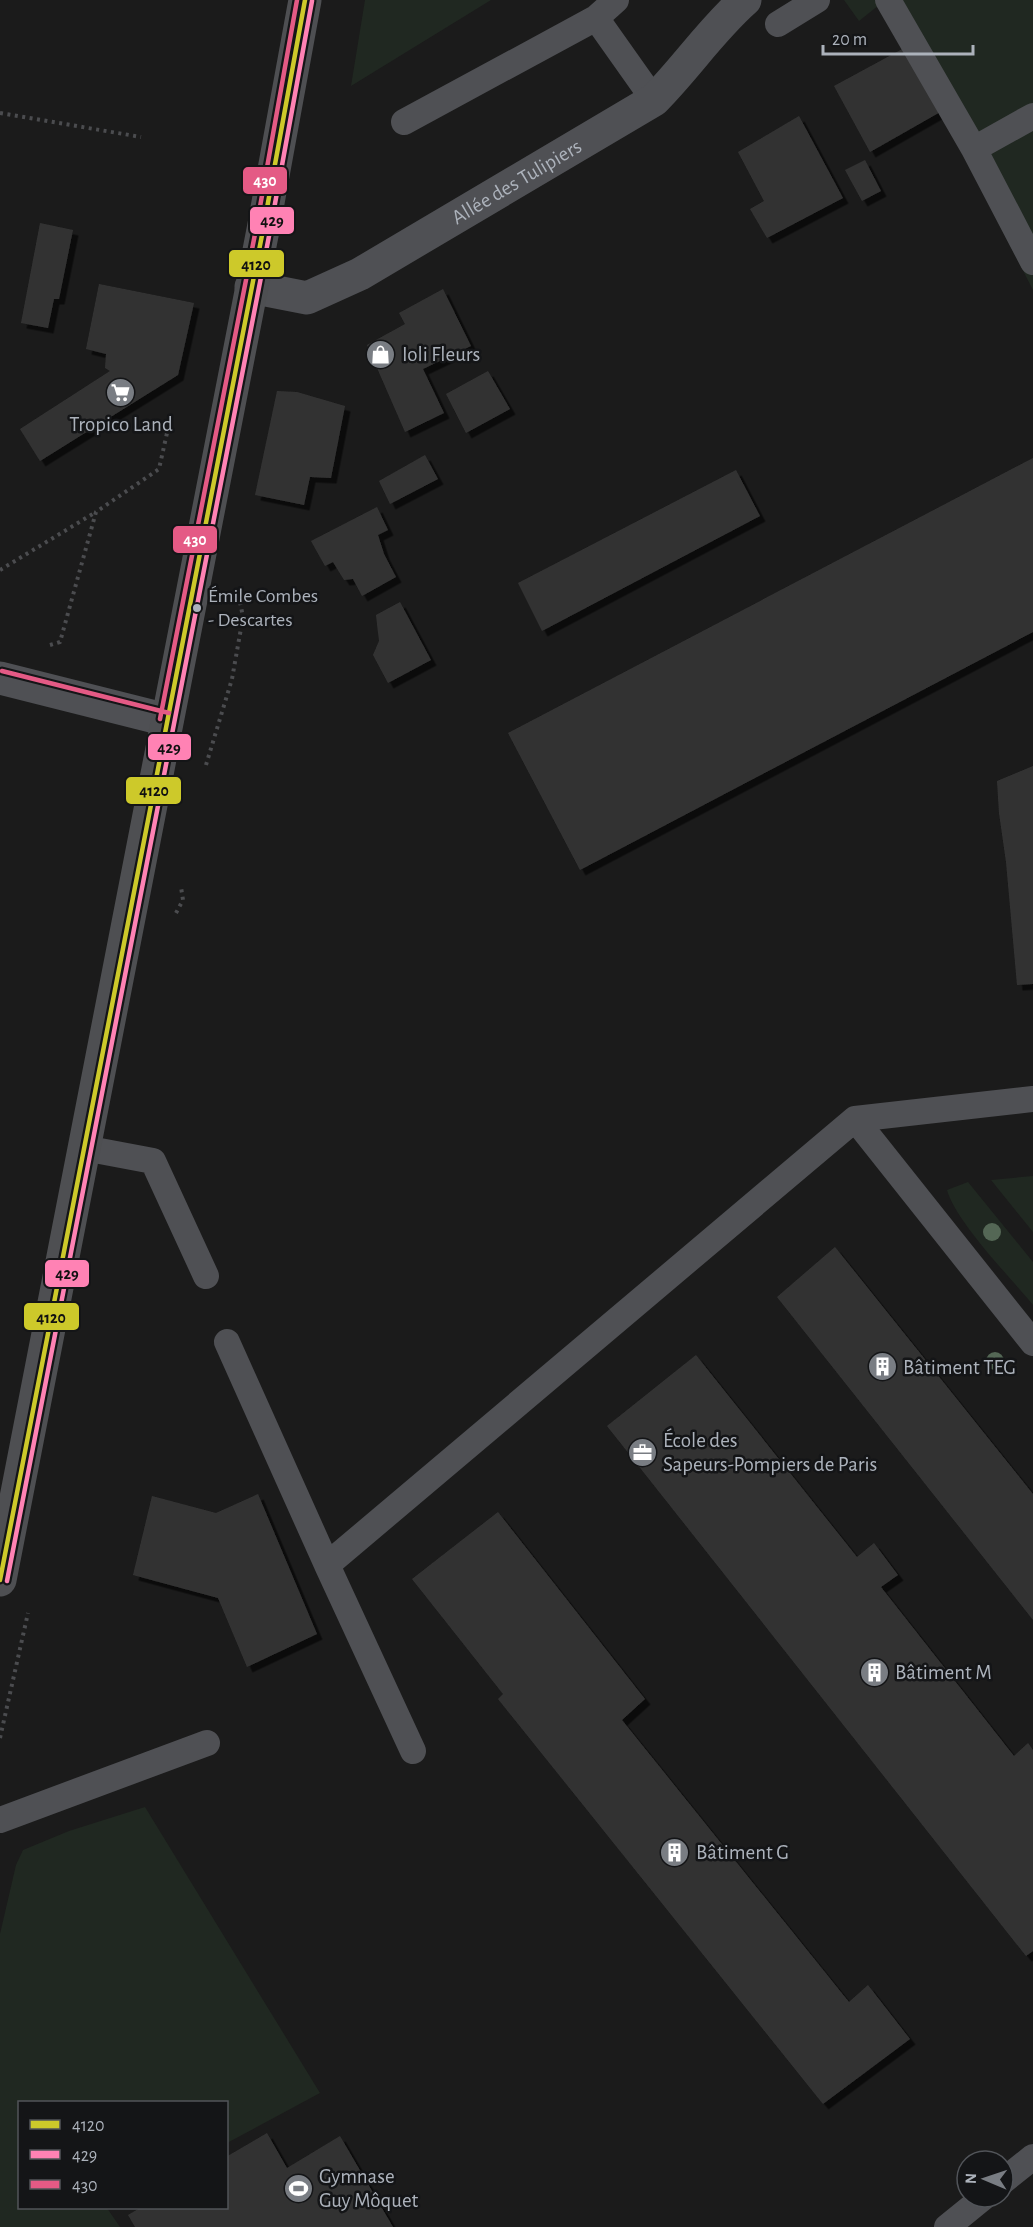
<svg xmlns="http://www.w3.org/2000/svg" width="1033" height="2227" font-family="'Alegreya Sans',sans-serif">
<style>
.green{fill:#202821}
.building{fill:#333;filter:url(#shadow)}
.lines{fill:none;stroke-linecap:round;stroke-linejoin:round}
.path{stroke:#4b4c4f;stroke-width:4;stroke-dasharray:3 4.5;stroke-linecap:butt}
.service{stroke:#4f5054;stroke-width:26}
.minor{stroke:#4f5054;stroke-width:33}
.tertiary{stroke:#4f5054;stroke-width:33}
.secondary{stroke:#4e4f52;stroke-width:33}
.bus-1-casing{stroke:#141517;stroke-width:9}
.bus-2-casing{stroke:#141517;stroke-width:9}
.bus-3-casing{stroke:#141517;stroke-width:9}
.bus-1{stroke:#cdc92a;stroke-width:4.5}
.bus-2{stroke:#ff82b4;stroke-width:4.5}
.bus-3{stroke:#e45a85;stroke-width:4.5}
.tree{fill:#546755}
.bus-dot{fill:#acb2bb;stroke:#141517;stroke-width:2}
.labels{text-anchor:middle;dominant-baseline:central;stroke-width:5;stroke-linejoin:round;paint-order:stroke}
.bus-label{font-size:20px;fill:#acb2bb;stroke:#141517;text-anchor:start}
.street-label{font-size:21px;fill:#acb2bb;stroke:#141517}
.poi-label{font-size:21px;fill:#acb2bb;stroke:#141517;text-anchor:start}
.line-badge{stroke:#141517;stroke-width:2}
.badge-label{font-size:16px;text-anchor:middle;font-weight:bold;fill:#fff}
.pale-badge-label{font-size:16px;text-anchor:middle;font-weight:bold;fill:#111}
</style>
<defs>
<filter id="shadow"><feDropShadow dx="5.5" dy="5.5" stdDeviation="0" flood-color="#0009"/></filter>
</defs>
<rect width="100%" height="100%" fill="#1b1b1b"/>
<path class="green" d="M365,0h126l-140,86z
M844,0h189v290l-149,-289 -25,20z
M1033,1176v56l-42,-52z
M968,1182l65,80v43c-23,-28 -77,-83 -86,-115z
M145,1807l175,286 -93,50 -1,-41h-206v106h87l13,19h-120v-293l16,-69 7,-15 46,-19z"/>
<path class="building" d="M906,47l36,64 -72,41 -36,-66z
M799,116l44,82 -76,40 -17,-29 14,-8 -26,-49z
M865,160l16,31 -19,10 -17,-31z
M40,223l33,7 -14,69h-5l-6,29 -27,-5z
M99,284l95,19 -16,72 -138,86 -20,-32 90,-58 -5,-3 1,-14 -20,-5z
M443,289l28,57 -48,23 21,44 -39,19 -38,-87 38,-21 -6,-11z
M488,371l22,38 -44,24 -20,-39z
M277,391l20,1 48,14 -14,72 -21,-1 -6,28 -49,-10z
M425,455l13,24 -48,25 -11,-23z
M1033,458v174l-453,238 -72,-137z
M736,470l24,46 -218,115 -24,-48z
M377,507l11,23 -10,5 6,19 12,23 -34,19 -9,-17 -9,1 -11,-18 -8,4 -14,-25z
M400,602l31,58 -43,23 -15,-28 6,-14 -3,-26z
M1033,766v218l-16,1 -11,-123 -7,-49 -2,-32z
M835,1247l198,247v126l-256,-323z
M696,1355l161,202 17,-14 24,32 -17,12 133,169 14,-13 5,7v201l-7,5 -419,-530z
M258,1494l59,140 -70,33 -29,-69 -85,-23 19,-79 64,17z
M498,1512l147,187 -23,21 227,282 19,-17 42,54 -87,65 -325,-405 5,-5 -91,-115z
M267,2133l20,35 53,-32 53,91h-258l-7,-12 12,-7h86v-51z"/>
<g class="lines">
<path class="path" d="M0,113l141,24
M0,570l96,-58
M50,645l10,-3 36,-130 63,-43 10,-45
M206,765l26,-86 11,-62 -5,-25
M176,913l7,-13 -2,-13
M0,1738l28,-125"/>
<path class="service" d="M888,0l86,149 59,113
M596,18l58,82
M778,24l39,-24
M404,122l192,-104 20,-18
M974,149l59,-33
M855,1119l178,-20
M84,1148l69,13 53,115
M227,1342l100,223
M413,1751l-86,-186 528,-446 178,224
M0,1820l207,-77
M1003,2181l30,-24
M947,2227l37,-30"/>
<path class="minor" id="s1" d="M251,287l56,11 53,-24 294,-174c32,-32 57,-70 91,-100"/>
<path class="tertiary" d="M0,678l167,42"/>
<path class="secondary" d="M0,1580l263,-1350 42,-230"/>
<defs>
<path id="bus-1" d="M0,1580l263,-1350 42,-230"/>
<path id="bus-2" d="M7,1581l263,-1350 42,-230"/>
<path id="bus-3" d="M2,671l167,42
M160,719l96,-490 41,-229"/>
</defs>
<use href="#bus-1" class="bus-1-casing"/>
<use href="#bus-2" class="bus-2-casing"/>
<use href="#bus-3" class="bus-3-casing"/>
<use href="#bus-1" class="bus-1"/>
<use href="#bus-2" class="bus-2"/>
<use href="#bus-3" class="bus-3"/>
</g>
<g class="tree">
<circle cx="992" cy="1232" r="9"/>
<circle cx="995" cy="1361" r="9"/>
</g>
<defs>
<symbol id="shop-disc" viewBox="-11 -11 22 22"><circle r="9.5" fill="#797d83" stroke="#141517"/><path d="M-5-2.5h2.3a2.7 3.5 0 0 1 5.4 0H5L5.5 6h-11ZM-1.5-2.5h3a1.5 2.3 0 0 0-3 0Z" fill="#fff"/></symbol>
<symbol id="supermarket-disc" viewBox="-11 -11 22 22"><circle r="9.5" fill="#797d83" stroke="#141517"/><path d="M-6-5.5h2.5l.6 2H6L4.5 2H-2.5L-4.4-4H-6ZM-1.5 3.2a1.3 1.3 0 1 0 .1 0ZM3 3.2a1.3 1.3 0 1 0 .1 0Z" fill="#fff"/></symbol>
<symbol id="building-disc" viewBox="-11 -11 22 22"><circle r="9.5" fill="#797d83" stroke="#141517"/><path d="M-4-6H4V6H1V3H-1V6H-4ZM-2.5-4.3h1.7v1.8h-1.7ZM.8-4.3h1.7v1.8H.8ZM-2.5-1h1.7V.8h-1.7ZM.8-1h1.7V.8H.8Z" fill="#fff"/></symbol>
<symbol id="office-disc" viewBox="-11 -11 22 22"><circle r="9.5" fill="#797d83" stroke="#141517"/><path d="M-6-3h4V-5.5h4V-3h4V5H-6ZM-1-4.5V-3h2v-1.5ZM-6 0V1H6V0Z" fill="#fff"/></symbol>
<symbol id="stadium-disc" viewBox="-11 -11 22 22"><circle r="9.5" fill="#797d83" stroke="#141517"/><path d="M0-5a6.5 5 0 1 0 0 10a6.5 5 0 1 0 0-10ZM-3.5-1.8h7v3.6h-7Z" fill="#fff"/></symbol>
</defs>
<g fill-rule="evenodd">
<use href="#shop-disc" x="364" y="338" width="33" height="33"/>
<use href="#supermarket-disc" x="104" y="376" width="33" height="33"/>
<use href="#building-disc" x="866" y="1350" width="33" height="33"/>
<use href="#office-disc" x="626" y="1436" width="33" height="33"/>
<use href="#building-disc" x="858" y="1656" width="33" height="33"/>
<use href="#building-disc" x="658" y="1836" width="33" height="33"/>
<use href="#stadium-disc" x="282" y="2172" width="33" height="33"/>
</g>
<circle class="bus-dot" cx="197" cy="608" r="5"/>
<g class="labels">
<g class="bus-label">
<text x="208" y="596">Émile Combes<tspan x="208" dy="24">- Descartes</tspan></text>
</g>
<g class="street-label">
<text stroke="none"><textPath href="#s1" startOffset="297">Allée des Tulipiers</textPath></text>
</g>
<g class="poi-label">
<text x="402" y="354">Ioli Fleurs</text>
<text x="121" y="424" text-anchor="middle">Tropico Land</text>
<text x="903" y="1367">Bâtiment TEG</text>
<text x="663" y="1440">École des<tspan x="663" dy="24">Sapeurs-Pompiers de Paris</tspan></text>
<text x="895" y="1672">Bâtiment M</text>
<text x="696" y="1852">Bâtiment G</text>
<text x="319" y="2176">Gymnase<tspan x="319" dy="24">Guy Môquet</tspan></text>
</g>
</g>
<g class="line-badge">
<rect x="242" y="166" width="46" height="29" rx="6" fill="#e45a85"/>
<rect x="249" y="206" width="46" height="29" rx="6" fill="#ff82b4"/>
<rect x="228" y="249" width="57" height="29" rx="6" fill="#cdc92a"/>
<rect x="172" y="525" width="46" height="29" rx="6" fill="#e45a85"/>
<rect x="147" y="733" width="45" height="28" rx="6" fill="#ff82b4"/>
<rect x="125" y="776" width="57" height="29" rx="6" fill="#cdc92a"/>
<rect x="44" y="1259" width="46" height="29" rx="6" fill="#ff82b4"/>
<rect x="23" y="1302" width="57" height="29" rx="6" fill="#cdc92a"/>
</g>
<g class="badge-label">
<text x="265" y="186">430</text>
<text x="195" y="545">430</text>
</g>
<g class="pale-badge-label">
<text x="272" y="226">429</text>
<text x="256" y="270">4120</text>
<text x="169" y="753">429</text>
<text x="154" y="796">4120</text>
<text x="67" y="1279">429</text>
<text x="51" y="1323">4120</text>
</g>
<rect x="18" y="2101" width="210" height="108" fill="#141517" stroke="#515459" stroke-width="1.5"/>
<rect x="30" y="2120" width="30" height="9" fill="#cdc92a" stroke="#515459" stroke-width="1.5"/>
<text x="72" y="2131" font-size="18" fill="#acb2bb">4120</text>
<rect x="30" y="2150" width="30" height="9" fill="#ff82b4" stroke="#515459" stroke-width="1.5"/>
<text x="72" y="2161" font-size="18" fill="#acb2bb">429</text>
<rect x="30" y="2180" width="30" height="9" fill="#e45a85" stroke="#515459" stroke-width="1.5"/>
<text x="72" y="2191" font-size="18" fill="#acb2bb">430</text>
<g transform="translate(985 2179) rotate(272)"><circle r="28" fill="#141517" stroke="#515459" stroke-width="1.5"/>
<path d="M0-4.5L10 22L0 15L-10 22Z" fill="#797d83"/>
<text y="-9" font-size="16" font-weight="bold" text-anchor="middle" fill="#acb2bb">N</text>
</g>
<path d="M823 45v9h150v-9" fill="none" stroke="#acb2bb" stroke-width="3"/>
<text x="832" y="45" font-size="18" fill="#acb2bb" stroke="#141517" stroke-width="4.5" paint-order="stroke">20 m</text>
</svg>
